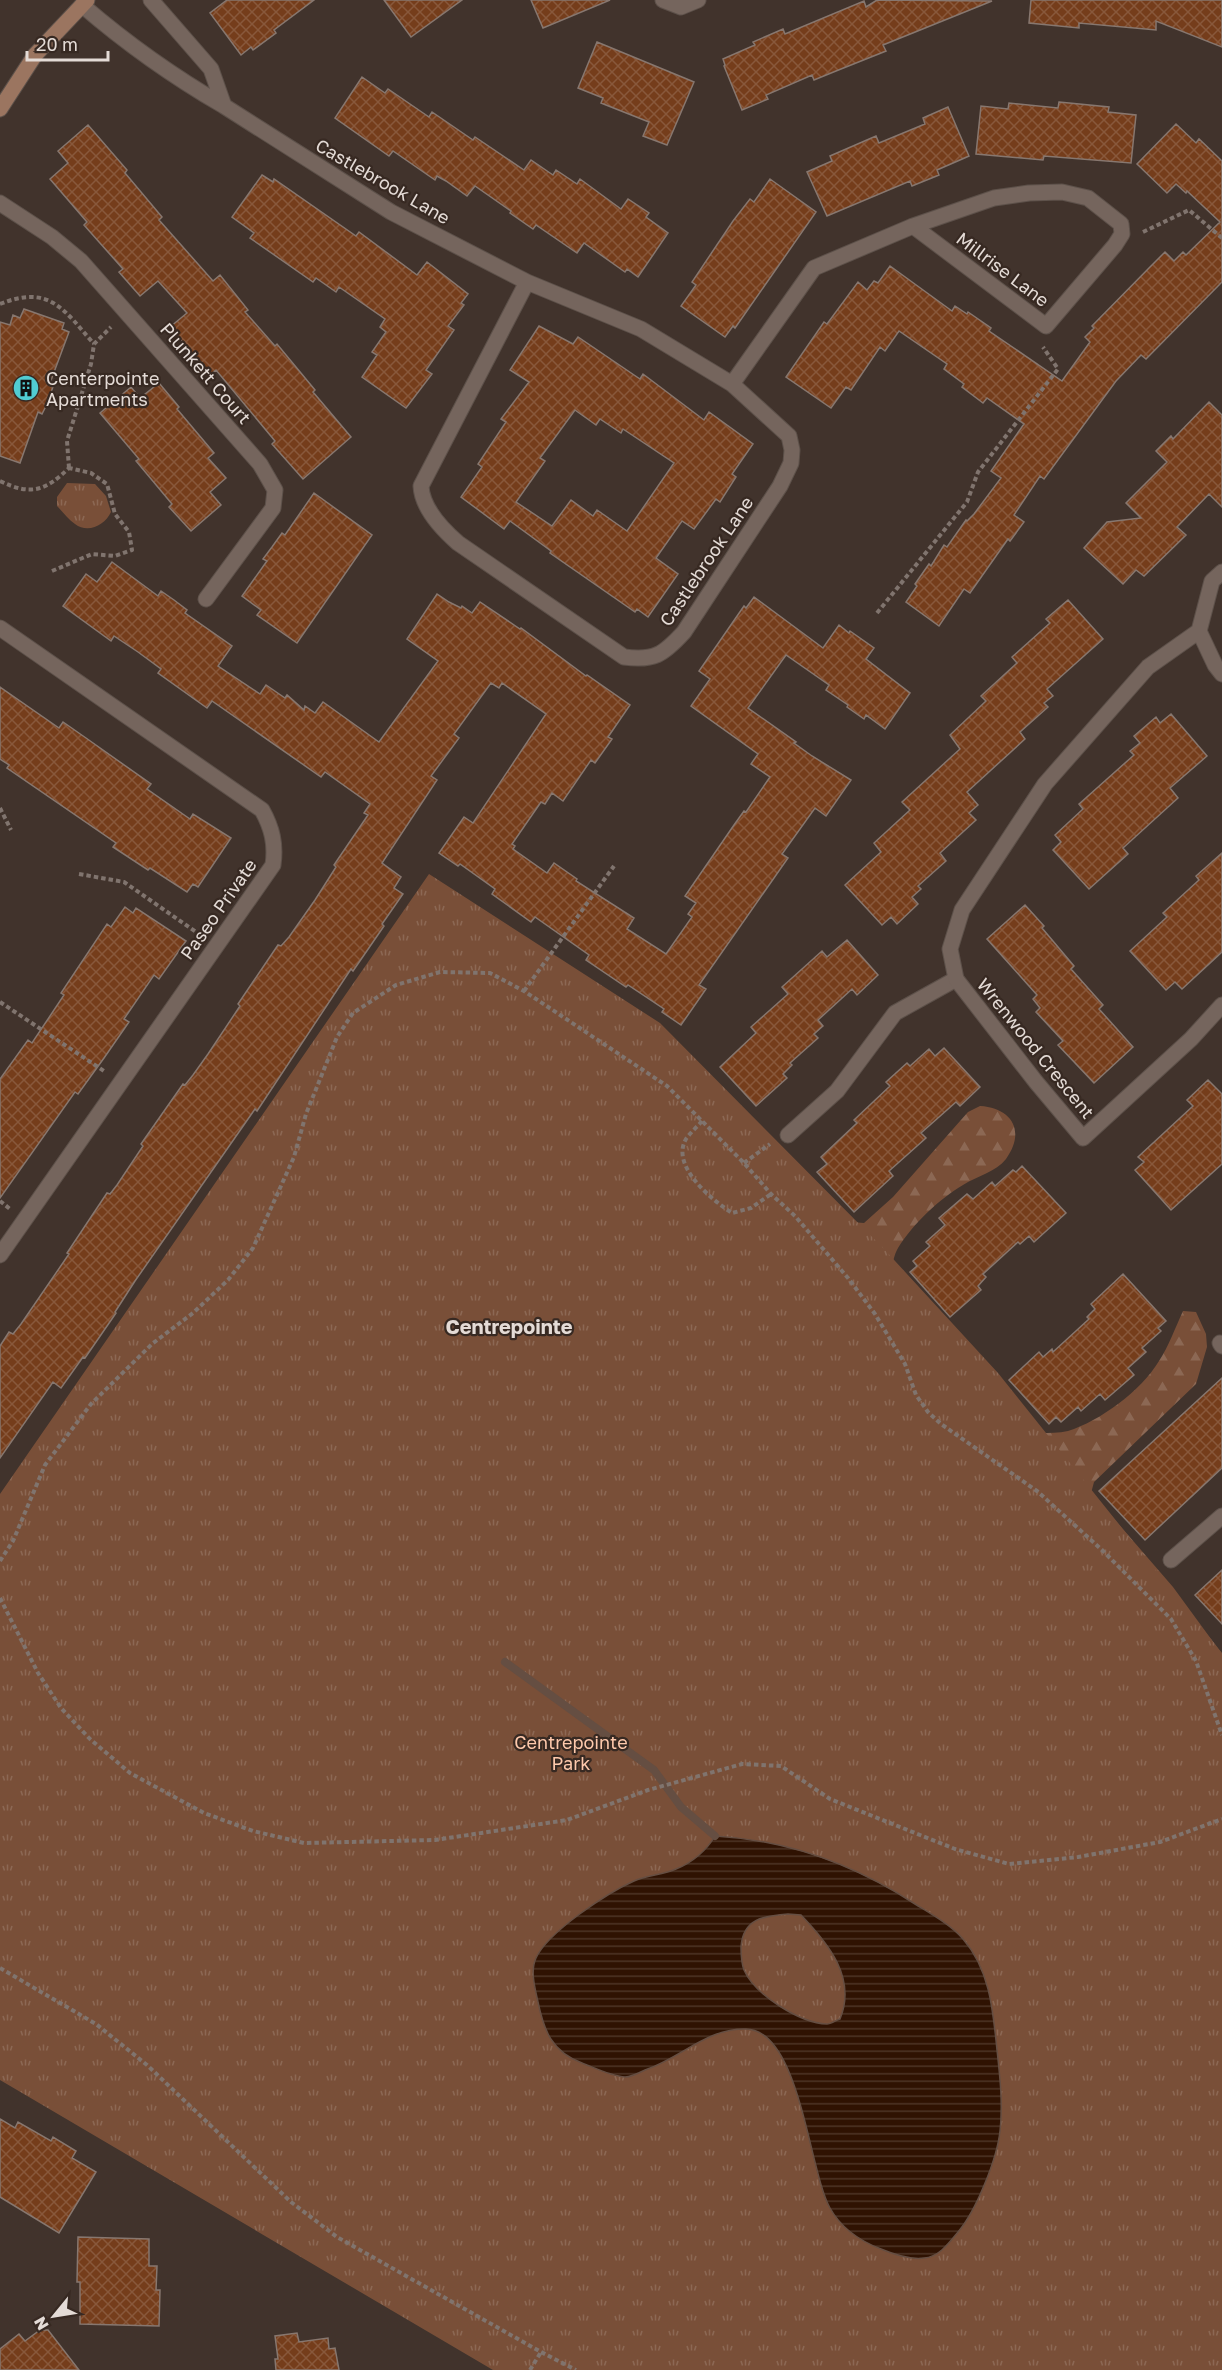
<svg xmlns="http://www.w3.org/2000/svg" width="1222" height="2370" font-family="'Golos Text',sans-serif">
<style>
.forest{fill:url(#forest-firs)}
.park{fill:url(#park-tufts)}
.water{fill:url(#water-rules);stroke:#654e42;stroke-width:1.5;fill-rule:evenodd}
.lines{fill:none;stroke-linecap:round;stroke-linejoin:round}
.stream{stroke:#654e42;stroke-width:8}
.building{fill:url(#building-cross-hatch);stroke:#87776f;stroke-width:1.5;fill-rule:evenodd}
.lane-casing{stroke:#5d514a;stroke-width:17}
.street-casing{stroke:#5d514a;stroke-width:17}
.secondary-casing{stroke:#5d514a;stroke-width:17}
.path{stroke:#80746e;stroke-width:4;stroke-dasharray:4.5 3;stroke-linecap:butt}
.lane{stroke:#75655d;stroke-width:15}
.street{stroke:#75655d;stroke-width:15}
.secondary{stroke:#9b7560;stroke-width:15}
.labels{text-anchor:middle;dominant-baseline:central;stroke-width:4.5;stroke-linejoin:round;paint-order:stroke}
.street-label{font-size:18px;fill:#e4dbd6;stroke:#372922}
.poi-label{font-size:18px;fill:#e4dbd6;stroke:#372922;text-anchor:start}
.park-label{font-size:18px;fill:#fec9ac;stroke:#372922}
.neighbourhood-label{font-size:20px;font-weight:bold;fill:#e4dbd6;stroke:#372922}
</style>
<defs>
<pattern id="forest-firs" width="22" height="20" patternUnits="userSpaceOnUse" patternTransform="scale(1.5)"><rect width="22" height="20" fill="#794f38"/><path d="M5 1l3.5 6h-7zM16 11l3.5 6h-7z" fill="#8c6854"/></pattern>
<pattern id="park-tufts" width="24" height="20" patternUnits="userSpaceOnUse" patternTransform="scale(1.5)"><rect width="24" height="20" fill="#794f38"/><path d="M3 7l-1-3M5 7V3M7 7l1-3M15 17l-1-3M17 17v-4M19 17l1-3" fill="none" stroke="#8c6854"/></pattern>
<pattern id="water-rules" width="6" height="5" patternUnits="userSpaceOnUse" patternTransform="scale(1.5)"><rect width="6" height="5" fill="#2f1202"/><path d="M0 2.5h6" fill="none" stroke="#4d3426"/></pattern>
<pattern id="building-cross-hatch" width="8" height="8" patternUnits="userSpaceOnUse" patternTransform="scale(1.5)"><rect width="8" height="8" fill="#753d1b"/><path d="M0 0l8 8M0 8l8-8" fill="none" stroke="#88583b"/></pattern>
</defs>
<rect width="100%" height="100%" fill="#41332c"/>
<path class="forest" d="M980,1106c32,2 46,25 26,53 -10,13 -29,17 -43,26 -24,14 -50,39 -65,63 -6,10 -7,28 -9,40l42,62 35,9 37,31 14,21 23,22c9,0 19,0 28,-2 32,-10 73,-40 91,-70 10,-15 16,-33 24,-50l13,1 10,22 1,13 -11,37 -102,98 -4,15 19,16 64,74 49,67v32l-2,-7 -76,-104 -65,-67 -41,-35 -57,-30 -21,-15 -33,-43 -30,-60 -42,-62 -55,-56 -5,-13 7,-12 39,34 10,6 13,1 29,-26 75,-85z"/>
<path class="park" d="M67,483l28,1 11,12 5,16c-6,13 -23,22 -36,12 -7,-5 -12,-12 -18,-18v-9z
M429,874l231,149 224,226 114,124 224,280v717h-729l-493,-290v-586z"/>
<path class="water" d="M715,1836c72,4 140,29 200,68 16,10 36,21 48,35 27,31 30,72 34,111 3,27 6,54 3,81 -3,28 -24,80 -42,101 -9,11 -19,25 -34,26 -14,2 -31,-4 -43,-9 -21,-8 -40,-21 -51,-41 -21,-37 -30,-178 -84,-179 -39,-1 -65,29 -101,41 -6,3 -14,7 -20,7 -14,-1 -30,-9 -43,-14 -30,-11 -38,-32 -44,-61 -3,-14 -8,-31 -2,-44 12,-26 71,-65 98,-77 13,-6 29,-6 42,-12 16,-6 31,-19 39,-33zM788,1914l13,1c27,28 56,63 39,104 -4,1 -9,5 -13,5 -27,-1 -72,-29 -83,-54 -3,-8 -3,-15 -3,-23 2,-29 23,-31 47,-33z"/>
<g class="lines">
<path class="stream" d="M505,1662l149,108 27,37 34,29"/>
</g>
<path class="building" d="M227,0h87l-40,30 2,3 -23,17 -2,-3 -10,8 -31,-42z
M384,0h78l-51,37z
M531,0h79l-67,28z
M877,0l115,1 -109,44 3,6 -50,20 -22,9 -2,-5 -46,20 2,4 -26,11 -18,-44 1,-1 -2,-6 32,-14 -2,-3 30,-13 2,5 79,-33 2,6z
M1031,0h191v47l-66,-26v9l-77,-7v5l-50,-5z
M597,42l97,40 -27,63 -24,-9 6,-14 -48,-19 2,-5 -25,-10z
M362,77l23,16 3,-4 41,28 3,-5 41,28 2,-3 49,33 7,-10 22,15 3,-5 21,14 3,-5 41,30 7,-10 21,14 -3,4 22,16 -30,44 -11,-8 -2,3 -41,-29 -7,10 -41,-28 -3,4 -23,-16 1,-2 -36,-25 -8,10 -21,-15 -9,-5 -2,4 -42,-29 -4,5 -54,-38z
M1059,102l50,5 -1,5 28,3 -5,48 -87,-7 -1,4 -67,-6 5,-48 27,3 1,-6 49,5z
M948,107l21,49 -32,14 2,5 -27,11 -2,-5 -83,35 -20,-44 25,-11 -2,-5 46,-20 3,7 46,-19 -2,-6z
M1176,124l20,19 3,-4 23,22v121l-76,77 -5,-4 -25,26 -72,98 -4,-3 -26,39 10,7 -14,19 -2,-2 -38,54 -6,-4 -25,37 -33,-24 11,-16 -2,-2 14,-20 2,2 13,-21 3,2 19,-27 1,1 7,-7 27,-36 -10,-7 33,-47 -37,-26 -4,5 -21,-16 2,-3 -20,-15 3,-5 -48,-33 -14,20 -5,-4 -29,43 -5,-3 -15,21 -45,-31 38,-55 3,2 31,-42 9,8 7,-9 4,2 12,-17 62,45 3,-5 12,8 1,-2 23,16 -2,3 73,50 28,-39 -5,-5 9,-9 -2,-2 57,-58 16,-16 9,9 9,-9 3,3 34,-33 -33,-31 -1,2 -10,-9 -9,9 -30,-29z
M88,125l39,45 -2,3 37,44 -3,3 54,61 7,-6 28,35 -3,2 30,34 2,-2 38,46 -2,2 38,45 -48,42 -31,-35 3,-3 -59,-71 -6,5 -40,-48 17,-14 -29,-32 -18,15 -21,-24 4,-3 -39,-44 3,-3 -37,-43 18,-16 -10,-12z
M262,175l11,7 1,-3 82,57 3,-4 58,43 10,-13 41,32 -7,9 3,2 -16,21 6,4 -28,40 6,4 -26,34 -44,-31 15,-22 -5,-3 14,-20 -6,-5 5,-8 -46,-32 -3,5 -20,-14 -3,4 -63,-44 4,-5 -22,-16z
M770,179l46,33 -81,116 -2,-2 -8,11 -44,-31 15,-21 -4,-3 41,-61 17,-22 4,3z
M24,309l40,14 -2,6 7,3 -19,51 4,1 -8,22 -4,8 -4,-2 -18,51 -20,-7v-134l10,3 3,-10 7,3z
M539,326l34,18 5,-7 62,42 3,-5 61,46 5,-8 44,32 -21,30 4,3 -16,25 -4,-3 -22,30 -12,-8 -26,37 22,16 -30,43 -11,-8 -2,3 -85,-59 1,-2 -41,-30 -6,8 -43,-32 21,-30 -4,-3 28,-42 -5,-3 28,-37 -19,-12zM575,410l21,15 4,-6 21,14 2,-4 51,34 -47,68 -30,-21 -4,6 -22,-16 -19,26 -36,-24 29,-41 -5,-3z
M159,383l20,24 -2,2 37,44 -6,5 18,20 -16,14 11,13 -30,26 -22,-24 3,-3 -36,-43 3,-2 -39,-46 31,-26 9,11z
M1209,402l13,13v92l-13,-13 -32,33 9,8 -42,41 -8,-6 -13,14 -39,-36 23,-26 34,-4 -15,-15 41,-41 -11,-11 15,-15 2,3z
M314,493l58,42 -75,108 -40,-28 4,-5 -19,-14 25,-35 -4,-2 9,-12 10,-14 3,2z
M112,562l46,34 3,-5 13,9 13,10 -2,3 47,33 -14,20 42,28 6,-9 19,13 2,-3 17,15 1,-4 10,7 8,-11 56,40 59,-81 -31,-22 30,-45 12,8 12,6 1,-2 10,7 8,-11 40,27 1,-1 65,48 1,-1 43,30 -22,32 4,2 -17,24 -4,-3 -28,41 -11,-8 -7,11 -4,-2 -29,42 3,2 -2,3 34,24 7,-10 23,16 -1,2 58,37 -7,11 39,25 26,-37 -4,-3 8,-11 -11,-7 49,-71 10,-14 2,1 24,-35 -19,-13 7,-10 -67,-48 19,-27 -11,-8 45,-65 2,2 8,-11 69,51 16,-23 10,8 1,-2 24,17 -8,11 44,34 -25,36 -19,-14 -2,4 -17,-12 1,-2 -22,-15 3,-5 -43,-30 -38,53 48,34 -2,1 18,13 39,24 -25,36 -11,-8 -33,46 6,4 -89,127 7,4 -25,36 -19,-13 2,-3 -36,-24 -2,2 -40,-27 3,-5 -54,-38 -4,5 -39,-28 3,-5 -35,-25 -2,2 -19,-13 25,-36 9,6 73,-109 -44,-31 -3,5 -8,-5 -37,51 5,4 -28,38 6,4 -55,83 19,14 -7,11 9,6 -21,30 2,2 -31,45 -2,-2 -94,142 -2,-2 -120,172 -20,31 1,1 -31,45 -2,-1 -22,31 -8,-6 -53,76v-112l9,-14 4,2 8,-10 48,-70 -2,-1 40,-60 3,1 7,-9 26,-39 -2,-2 42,-60 2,1 8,-10 15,-21 32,-48 -2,-2 40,-59 3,1 8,-9 26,-37 21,-33 -2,-2 34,-50 -4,-2 6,-9 -45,-32 -4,5 -109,-76 -5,7 -49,-35 3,-4 -23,-17 -24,-16 -3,5 -48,-35 23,-32 11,8z
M1068,600l35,39 -56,50 6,7 -9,7 4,4 -28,25 5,7 -58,53 11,13 -9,8 7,7 -36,33 6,8 -28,25 3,3 -9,8 6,7 -21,20 -6,-7 -9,8 -37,-40 36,-33 -7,-9 36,-33 -8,-8 58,-53 -10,-14 36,-34 -5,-5 36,-33 -5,-6 38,-34 -4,-4z
M0,687l59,41 4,-6 23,16 65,46 -4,5 43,30 3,-5 38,24 -33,49 -5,-3 -6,8 -37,-24 -2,2 -35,-23 3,-4 -109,-75 2,-3 -9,-6z
M1171,714l36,42 -37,32 8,10 -55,50 5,6 -39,35 -36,-39 8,-8 -6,-7 28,-26 -4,-5 55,-49 -4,-4 10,-8 -6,-7 22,-19 4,6z
M1222,853v99l-40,37 -7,-7 -9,8 -36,-39 37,-34 -4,-4 36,-33 -3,-4z
M1025,905l19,21 -2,2 32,38 -3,3 32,36 -4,4 34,38 -39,36 -36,-38 5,-4 -27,-29 4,-4 -7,-9 4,-4 -50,-56z
M125,907l8,6 3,-5 50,33 -27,38 -5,-4 -30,44 5,3 -25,36 -26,36 -3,-2 -75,106v-119l28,-39 4,3 32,-48 -3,-2 46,-69 4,3z
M847,940l31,35 -21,20 -5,-6 -34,31 5,6 -9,8 4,4 -28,25 2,2 -9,9 4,4 -31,28 -36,-39 36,-34 -5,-6 37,-33 -6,-7 40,-36 5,6z
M944,1048l36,39 -20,19 -4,-4 -35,31 5,5 -37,33 4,5 -39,36 -37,-40 10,-8 -6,-7 36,-34 -3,-3 36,-34 -4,-4 21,-19 3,3 19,-17 6,7z
M1208,1080l14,14v70l-51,46 -36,-40 9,-8 -6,-5 55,-51 -6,-6z
M1022,1166l44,47 -32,29 -5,-6 -9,8 -2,-2 -35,32 3,3 -8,9 3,4 -31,27 -40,-45 7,-6 -4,-5 17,-15 -4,-4 19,-17 -6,-7 28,-24 6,5 19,-17 3,4 18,-16 3,2z
M1123,1274l43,47 -8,7 3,3 -19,17 4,4 -18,16 6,7 -29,25 -5,-6 -19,17 -3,-4 -17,15 -5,-5 -7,7 -40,-44 30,-28 4,5 9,-8 1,3 36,-33 -2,-2 8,-8 -4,-5z
M1222,1378v90l-77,72 -46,-49z
M1222,1570v54l-27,-29z
M0,2119l15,9 3,-6 33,19 2,-4 23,14 -4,7 24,14 -37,61 -59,-36z
M78,2237l71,2v27h8l-1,24h4l-1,36 -79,-2v-42h-3z
M40,2330h8l31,40h-79v-21l19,-15 6,7z
M297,2333l2,9 29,-4 1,11 6,-1 4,22h-63l-1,-11h3l-3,-23z"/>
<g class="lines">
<defs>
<path id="lane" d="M788,1135l49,-44 58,-78 61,-34
M1171,1560l51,-44"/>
<path id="street" d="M663,0l18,7 17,-7
M82,5c44,38 92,72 142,101l-13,-37 -60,-69
M224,106l167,106 136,70 114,47 91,55 57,52 3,14 -1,13 -11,23 -96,146c-21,23 -30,29 -60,25l-166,-114c-16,-14 -36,-35 -37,-57l106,-204
M0,203l52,34 29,24 179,203 15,26 -2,18 -67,91
M732,384l82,-116 99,-42 81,-28 35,-5 33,-1 26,6 33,26 1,10 -7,11 -69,81 -133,-100
M1222,572l-10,9 -13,50 16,34 7,9
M0,628l262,182c10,18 14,34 11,55l-273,390
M1199,631l-51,36 -103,117 -83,126 -12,39 6,30 80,103 47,56 108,-99 31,-34
M1220,1343l2,3"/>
<path id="secondary" d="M0,109l35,-54 52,-55"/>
</defs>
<use href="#lane" class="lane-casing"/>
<use href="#street" class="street-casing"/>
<use href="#secondary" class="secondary-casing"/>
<path class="path" d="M1143,232l46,-22 33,28
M0,304c50,-20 64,6 94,40
M69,468l-2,-27 24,-77 3,-20 17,-17
M0,481c31,15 45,10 69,-13
M52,571l40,-17 23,2 17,-6 -3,-18 -14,-18 -8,-30 -16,-11 -22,-5
M877,613l90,-111 11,-30 80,-103 -15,-22
M0,808l11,22
M79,874l45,8 75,52
M524,991l90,-125
M0,1002l104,69
M702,1121c-5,6 -12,12 -16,18 -16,27 26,61 46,74l19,-5 20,-14
M744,1163l26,-19
M0,1201l10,8
M0,1561l13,-20 32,-76 46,-61 61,-60 41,-31 35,-33 25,-32 41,-91 12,-43 31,-77 16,-24 43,-28 44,-13 50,1 34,18 143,95 77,77 27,31 24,22 53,62 27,36 30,50 11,31 12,17 13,12 96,67 65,59 69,69 25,42 26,74
M0,1598l38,75 23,35 29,31 40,34 74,40 49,18 51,12 131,-3 132,-20 81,-30 94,-26 39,2 49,33 125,50 54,15 69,-7 82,-15 62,-23
M0,1968l96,56 51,41 144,137 46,35 204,115 35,18
M530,2370l11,-18"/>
<use href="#lane" class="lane"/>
<use href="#street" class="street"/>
<use href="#secondary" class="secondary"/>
</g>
<defs>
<symbol id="building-disc" viewBox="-11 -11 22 22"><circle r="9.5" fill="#51ccd2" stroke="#372922"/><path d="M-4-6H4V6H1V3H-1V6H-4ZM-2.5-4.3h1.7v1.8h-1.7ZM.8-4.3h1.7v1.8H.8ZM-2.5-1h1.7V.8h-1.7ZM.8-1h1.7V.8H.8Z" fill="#111"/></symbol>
</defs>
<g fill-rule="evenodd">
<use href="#building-disc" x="11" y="373" width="30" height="30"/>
</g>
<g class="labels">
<g class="street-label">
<text transform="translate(383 181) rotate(30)">Castlebrook Lane</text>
<text transform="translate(1003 269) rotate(37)">Millrise Lane</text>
<text transform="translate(206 373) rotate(49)">Plunkett Court</text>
<text transform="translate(706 561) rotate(-56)">Castlebrook Lane</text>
<text transform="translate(218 909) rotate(-55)">Paseo Private</text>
<text transform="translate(1036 1048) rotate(51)">Wrenwood Crescent</text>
</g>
<g class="poi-label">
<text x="46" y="378">Centerpointe<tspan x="46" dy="21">Apartments</tspan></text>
</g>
<g class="park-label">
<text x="571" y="1742">Centrepointe<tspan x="571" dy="21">Park</tspan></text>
</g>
<g class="neighbourhood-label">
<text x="509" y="1326">Centrepointe</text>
</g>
</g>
<g transform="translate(54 2316) rotate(240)" stroke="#372922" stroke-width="4.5" paint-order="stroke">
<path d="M0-4.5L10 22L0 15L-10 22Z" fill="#e4dbd6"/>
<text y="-9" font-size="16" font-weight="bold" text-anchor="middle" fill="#e4dbd6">N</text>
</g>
<path d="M27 51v9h81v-9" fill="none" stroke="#e4dbd6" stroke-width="3"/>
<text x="36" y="51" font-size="18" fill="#e4dbd6" stroke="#372922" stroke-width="4.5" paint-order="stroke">20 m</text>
</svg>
